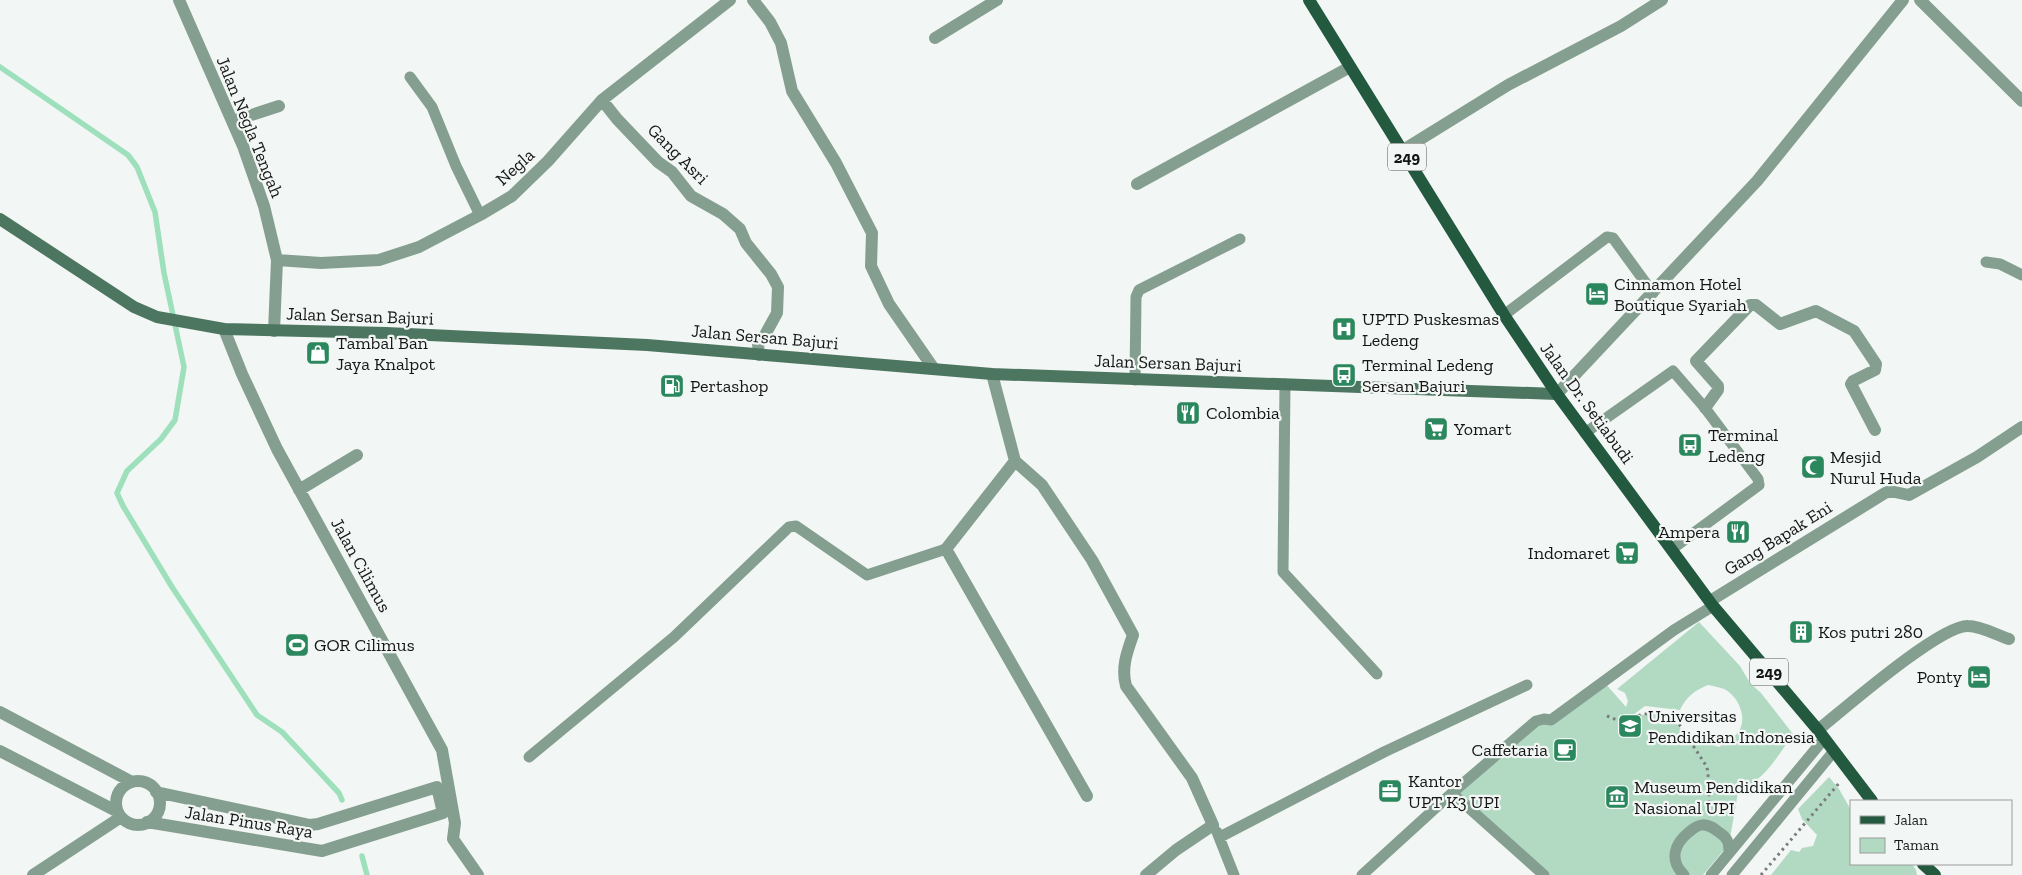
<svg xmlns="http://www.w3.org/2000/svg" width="2022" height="875" font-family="'Zilla Slab',serif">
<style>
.green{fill:#b2dac3;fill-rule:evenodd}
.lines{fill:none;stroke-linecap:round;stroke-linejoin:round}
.stream{stroke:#9de0bb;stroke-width:5.5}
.path{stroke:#797b7a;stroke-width:3;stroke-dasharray:2.5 4;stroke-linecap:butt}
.lane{stroke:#849f90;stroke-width:11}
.street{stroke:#849f90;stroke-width:12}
.secondary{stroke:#4d7660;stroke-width:12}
.primary{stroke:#23593f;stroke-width:12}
.labels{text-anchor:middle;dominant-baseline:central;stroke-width:4.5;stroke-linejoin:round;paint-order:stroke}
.shield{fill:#f2f6f4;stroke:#575958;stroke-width:1}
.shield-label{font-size:16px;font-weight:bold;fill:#151615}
.street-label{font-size:18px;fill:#151615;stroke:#f2f6f4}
.poi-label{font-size:18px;fill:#151615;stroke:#f2f6f4;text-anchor:start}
</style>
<rect width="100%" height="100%" fill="#f2f6f4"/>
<path class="green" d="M1699,622l41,44 10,17 11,10 32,41c-17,25 -27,44 -55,58l-9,52 -26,31h-156l-92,-82 89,-74 60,-37 22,25 2,-6 -3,-8 -8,-4zM1708,685c5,1 11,2 16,4 13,6 23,26 16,40 -4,8 -13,13 -21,18l-31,-9 -19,-24 -36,1 12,-9 35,4c6,-13 14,-19 28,-25z
M1829,777l10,12 12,21v54h61l4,6 1,5h-146l20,-25 8,2 3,-4 11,-2 4,-11 -15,-16 -4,-10z"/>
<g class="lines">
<path class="stream" d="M0,67l128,88 9,12 18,45 9,61 20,94 -9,53 -14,19 -34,32 -10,22 6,13 49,81 85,128 25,17 57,61 3,7
M362,856l5,19"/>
<path class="path" d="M1607,716l10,4 33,-7 19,1 8,7 30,46 2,16v29
M1761,875l79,-93"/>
<path class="lane" d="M410,77l22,30 24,59 24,49
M1986,262l14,2 22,11
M1504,315l103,-78 6,1 40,55
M1135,380l1,-83 3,-7 101,-51
M1285,384l-2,188 94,102
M1585,433l88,-62 32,37 53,71 1,6 -87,64
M529,757l145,-120 115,-110 7,-1 71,49 79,-26
M1452,793l92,82
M1217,832l17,43
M1220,837l164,-85 143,-67
M1362,875l90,-82 84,-72 8,-2 7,1 123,-90 39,-24
M1684,875c-15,-15 -10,-31 5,-43 4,-3 8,-7 13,-7 7,-1 13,4 18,8 8,5 9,10 9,20
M1711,875l113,-136
M1732,875l102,-124"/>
<path class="street" d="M179,0l64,146 21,60 13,54 -3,71
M753,0l17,22 11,21 11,48 44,72 36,70 -1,33 18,38 45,65
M1920,0l102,101
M935,38l62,-38
M602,100l15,19 41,43 14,10 19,24 32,18 17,15 6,14 25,31 7,13 -1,26 -12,22 -7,8 1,12
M233,121l46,-15
M1403,150l105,-65 113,-59 41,-26
M1137,184l213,-117
M277,260l44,3 58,-3 40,-13 61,-32 32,-19 36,-35 54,-61 128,-100
M224,329l18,45 35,75 165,301 13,73 -2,16 25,36
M992,374l23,87
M1557,394l200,-213 146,-181
M1705,408l13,-18v-4l-22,-25 54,-56h6l24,19 36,-13 38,20 22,33 -1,6 -22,11 -2,3 24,46
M1015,461l27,24 50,75 41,75c-6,17 -12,33 -7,51l66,92 21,47 -37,25 -30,25
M1015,461l-69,88 141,247
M299,490l58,-35
M1710,601l175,-108 5,-2 19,4 68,-38 45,-30
M0,712l132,70
M1818,730c26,-21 122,-105 150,-104 13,0 29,9 41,13
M0,751l118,61
M116 803a22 22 0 1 1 44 0a22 22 0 1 1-44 0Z
M147,822l175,29 121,-38 -6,-26 -119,37 -8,1 -154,-33
M33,875l88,-58"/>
<path class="secondary" d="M0,219l134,88 23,10 67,12 162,4 261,12 345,29 565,20"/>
<path class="primary" d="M1309,0l195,315 53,79 156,212 105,124 54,71
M1923,864l12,11"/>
</g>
<defs>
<symbol id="hotel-square" viewBox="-11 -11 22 22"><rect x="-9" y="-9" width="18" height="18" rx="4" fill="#2b875d" stroke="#f2f6f4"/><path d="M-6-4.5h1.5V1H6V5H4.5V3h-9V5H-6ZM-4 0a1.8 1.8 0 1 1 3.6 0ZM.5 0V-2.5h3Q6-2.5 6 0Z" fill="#fff"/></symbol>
<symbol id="hospital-square" viewBox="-11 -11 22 22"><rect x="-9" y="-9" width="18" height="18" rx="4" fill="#2b875d" stroke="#f2f6f4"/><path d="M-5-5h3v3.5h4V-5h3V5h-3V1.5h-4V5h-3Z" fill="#fff"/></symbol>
<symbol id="shop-square" viewBox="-11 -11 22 22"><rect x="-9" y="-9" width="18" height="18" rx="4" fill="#2b875d" stroke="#f2f6f4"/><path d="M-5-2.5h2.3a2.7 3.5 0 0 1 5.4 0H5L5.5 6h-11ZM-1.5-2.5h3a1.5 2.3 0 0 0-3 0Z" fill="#fff"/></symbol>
<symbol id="bus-square" viewBox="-11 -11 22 22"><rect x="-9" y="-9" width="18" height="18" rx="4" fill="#2b875d" stroke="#f2f6f4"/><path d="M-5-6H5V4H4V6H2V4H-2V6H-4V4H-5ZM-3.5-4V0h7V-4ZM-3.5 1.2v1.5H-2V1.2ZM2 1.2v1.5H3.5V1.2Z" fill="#fff"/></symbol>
<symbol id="fuel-square" viewBox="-11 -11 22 22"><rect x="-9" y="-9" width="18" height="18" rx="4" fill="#2b875d" stroke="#f2f6f4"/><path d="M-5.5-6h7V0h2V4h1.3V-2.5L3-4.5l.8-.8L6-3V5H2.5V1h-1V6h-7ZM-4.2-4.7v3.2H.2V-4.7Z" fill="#fff"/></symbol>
<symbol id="restaurant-square" viewBox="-11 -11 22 22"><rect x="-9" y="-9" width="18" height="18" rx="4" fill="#2b875d" stroke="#f2f6f4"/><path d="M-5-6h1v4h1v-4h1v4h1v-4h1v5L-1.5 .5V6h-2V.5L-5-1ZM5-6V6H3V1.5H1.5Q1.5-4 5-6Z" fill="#fff"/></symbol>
<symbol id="supermarket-square" viewBox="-11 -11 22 22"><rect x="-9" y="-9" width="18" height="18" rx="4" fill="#2b875d" stroke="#f2f6f4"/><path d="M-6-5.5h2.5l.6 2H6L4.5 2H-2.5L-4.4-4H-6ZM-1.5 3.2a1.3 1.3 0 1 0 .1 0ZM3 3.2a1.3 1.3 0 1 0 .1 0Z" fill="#fff"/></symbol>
<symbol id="mosque-square" viewBox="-11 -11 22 22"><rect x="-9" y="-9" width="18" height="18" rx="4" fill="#2b875d" stroke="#f2f6f4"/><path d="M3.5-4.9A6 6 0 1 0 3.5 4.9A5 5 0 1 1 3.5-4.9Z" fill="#fff"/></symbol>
<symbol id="building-square" viewBox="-11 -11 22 22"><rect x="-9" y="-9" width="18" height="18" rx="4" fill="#2b875d" stroke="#f2f6f4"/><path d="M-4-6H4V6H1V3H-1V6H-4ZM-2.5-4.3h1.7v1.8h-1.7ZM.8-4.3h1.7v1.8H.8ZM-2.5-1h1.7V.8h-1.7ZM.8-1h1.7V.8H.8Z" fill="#fff"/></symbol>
<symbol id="stadium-square" viewBox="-11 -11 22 22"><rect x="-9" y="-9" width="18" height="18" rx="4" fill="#2b875d" stroke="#f2f6f4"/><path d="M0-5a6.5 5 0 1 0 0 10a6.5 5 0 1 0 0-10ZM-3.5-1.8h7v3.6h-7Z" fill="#fff"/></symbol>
<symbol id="university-square" viewBox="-11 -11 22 22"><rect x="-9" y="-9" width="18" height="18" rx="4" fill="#2b875d" stroke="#f2f6f4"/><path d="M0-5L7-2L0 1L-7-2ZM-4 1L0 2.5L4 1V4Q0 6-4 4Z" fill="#fff"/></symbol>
<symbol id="cafe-square" viewBox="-11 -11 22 22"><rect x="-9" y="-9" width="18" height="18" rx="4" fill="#2b875d" stroke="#f2f6f4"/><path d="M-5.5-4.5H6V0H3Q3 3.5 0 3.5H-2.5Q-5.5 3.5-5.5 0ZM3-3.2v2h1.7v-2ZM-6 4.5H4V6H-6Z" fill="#fff"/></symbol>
<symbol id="office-square" viewBox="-11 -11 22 22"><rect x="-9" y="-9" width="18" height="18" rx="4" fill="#2b875d" stroke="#f2f6f4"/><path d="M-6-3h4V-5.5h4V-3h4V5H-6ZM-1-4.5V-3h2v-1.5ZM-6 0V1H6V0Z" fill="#fff"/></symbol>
<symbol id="museum-square" viewBox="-11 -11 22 22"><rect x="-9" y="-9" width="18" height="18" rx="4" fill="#2b875d" stroke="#f2f6f4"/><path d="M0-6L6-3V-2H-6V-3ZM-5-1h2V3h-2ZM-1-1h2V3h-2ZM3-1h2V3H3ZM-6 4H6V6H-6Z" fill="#fff"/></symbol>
</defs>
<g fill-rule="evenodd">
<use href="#hotel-square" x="1583" y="280" width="28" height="28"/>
<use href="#hospital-square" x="1330" y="315" width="28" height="28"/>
<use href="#shop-square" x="304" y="339" width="28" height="28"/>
<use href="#bus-square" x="1330" y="361" width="28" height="28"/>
<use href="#fuel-square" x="658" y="372" width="28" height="28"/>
<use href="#restaurant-square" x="1174" y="399" width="28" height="28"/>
<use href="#supermarket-square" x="1422" y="415" width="28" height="28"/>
<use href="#bus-square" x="1676" y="431" width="28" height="28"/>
<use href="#mosque-square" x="1799" y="453" width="28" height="28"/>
<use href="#restaurant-square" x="1724" y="518" width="28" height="28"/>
<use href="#supermarket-square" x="1613" y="539" width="28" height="28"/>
<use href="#building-square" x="1787" y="618" width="28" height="28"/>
<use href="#stadium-square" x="283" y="631" width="28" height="28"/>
<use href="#hotel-square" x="1965" y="663" width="28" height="28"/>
<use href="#university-square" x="1616" y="712" width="28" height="28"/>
<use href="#cafe-square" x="1551" y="736" width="28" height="28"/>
<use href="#office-square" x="1376" y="777" width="28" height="28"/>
<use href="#museum-square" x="1603" y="783" width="28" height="28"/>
</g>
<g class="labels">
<g class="shield">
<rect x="1388" y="143.5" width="38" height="27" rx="4"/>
<rect x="1750" y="658.5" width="38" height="27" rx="4"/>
</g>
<g class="shield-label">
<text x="1407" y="157">249</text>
<text x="1769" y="672">249</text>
</g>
<g class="street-label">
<text transform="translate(250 127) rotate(68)">Jalan Negla Tengah</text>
<text transform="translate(678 154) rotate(45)">Gang Asri</text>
<text transform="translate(515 167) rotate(-42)">Negla</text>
<text transform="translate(360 316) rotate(2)">Jalan Sersan Bajuri</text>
<text transform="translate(765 337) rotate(5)">Jalan Sersan Bajuri</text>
<text transform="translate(1168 363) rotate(2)">Jalan Sersan Bajuri</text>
<text transform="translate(1587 403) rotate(54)">Jalan Dr. Setiabudi</text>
<text transform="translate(1778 538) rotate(-32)">Gang Bapak Eni</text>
<text transform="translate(361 565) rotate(61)">Jalan Cilimus</text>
<text transform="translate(249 822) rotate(9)">Jalan Pinus Raya</text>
</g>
<g class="poi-label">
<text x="1614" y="284">Cinnamon Hotel<tspan x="1614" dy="21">Boutique Syariah</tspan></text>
<text x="1362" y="319">UPTD Puskesmas<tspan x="1362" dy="21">Ledeng</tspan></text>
<text x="336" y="343">Tambal Ban<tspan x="336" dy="21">Jaya Knalpot</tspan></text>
<text x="1362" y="365">Terminal Ledeng<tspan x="1362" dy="21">Sersan Bajuri</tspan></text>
<text x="690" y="386">Pertashop</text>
<text x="1206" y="413">Colombia</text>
<text x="1454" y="429">Yomart</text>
<text x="1708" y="435">Terminal<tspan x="1708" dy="21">Ledeng</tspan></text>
<text x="1830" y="457">Mesjid<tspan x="1830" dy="21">Nurul Huda</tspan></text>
<text x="1720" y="532" text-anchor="end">Ampera</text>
<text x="1610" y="553" text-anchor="end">Indomaret</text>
<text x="1818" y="632">Kos putri 280</text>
<text x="314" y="645">GOR Cilimus</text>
<text x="1962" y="677" text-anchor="end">Ponty</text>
<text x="1648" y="716">Universitas<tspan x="1648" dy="21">Pendidikan Indonesia</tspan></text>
<text x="1548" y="750" text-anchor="end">Caffetaria</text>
<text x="1408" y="781">Kantor<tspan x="1408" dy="21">UPT K3 UPI</tspan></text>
<text x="1634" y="787">Museum Pendidikan<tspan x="1634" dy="21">Nasional UPI</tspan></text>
</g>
</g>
<rect x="1850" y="800" width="162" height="65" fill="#f2f6f4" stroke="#9a9c9b"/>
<rect x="1860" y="816" width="25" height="8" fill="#23593f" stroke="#9a9c9b"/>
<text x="1894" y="825" font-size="15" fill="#151615">Jalan</text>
<rect x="1860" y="838" width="25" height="15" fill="#b2dac3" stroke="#9a9c9b"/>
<text x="1894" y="850" font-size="15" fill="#151615">Taman</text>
</svg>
